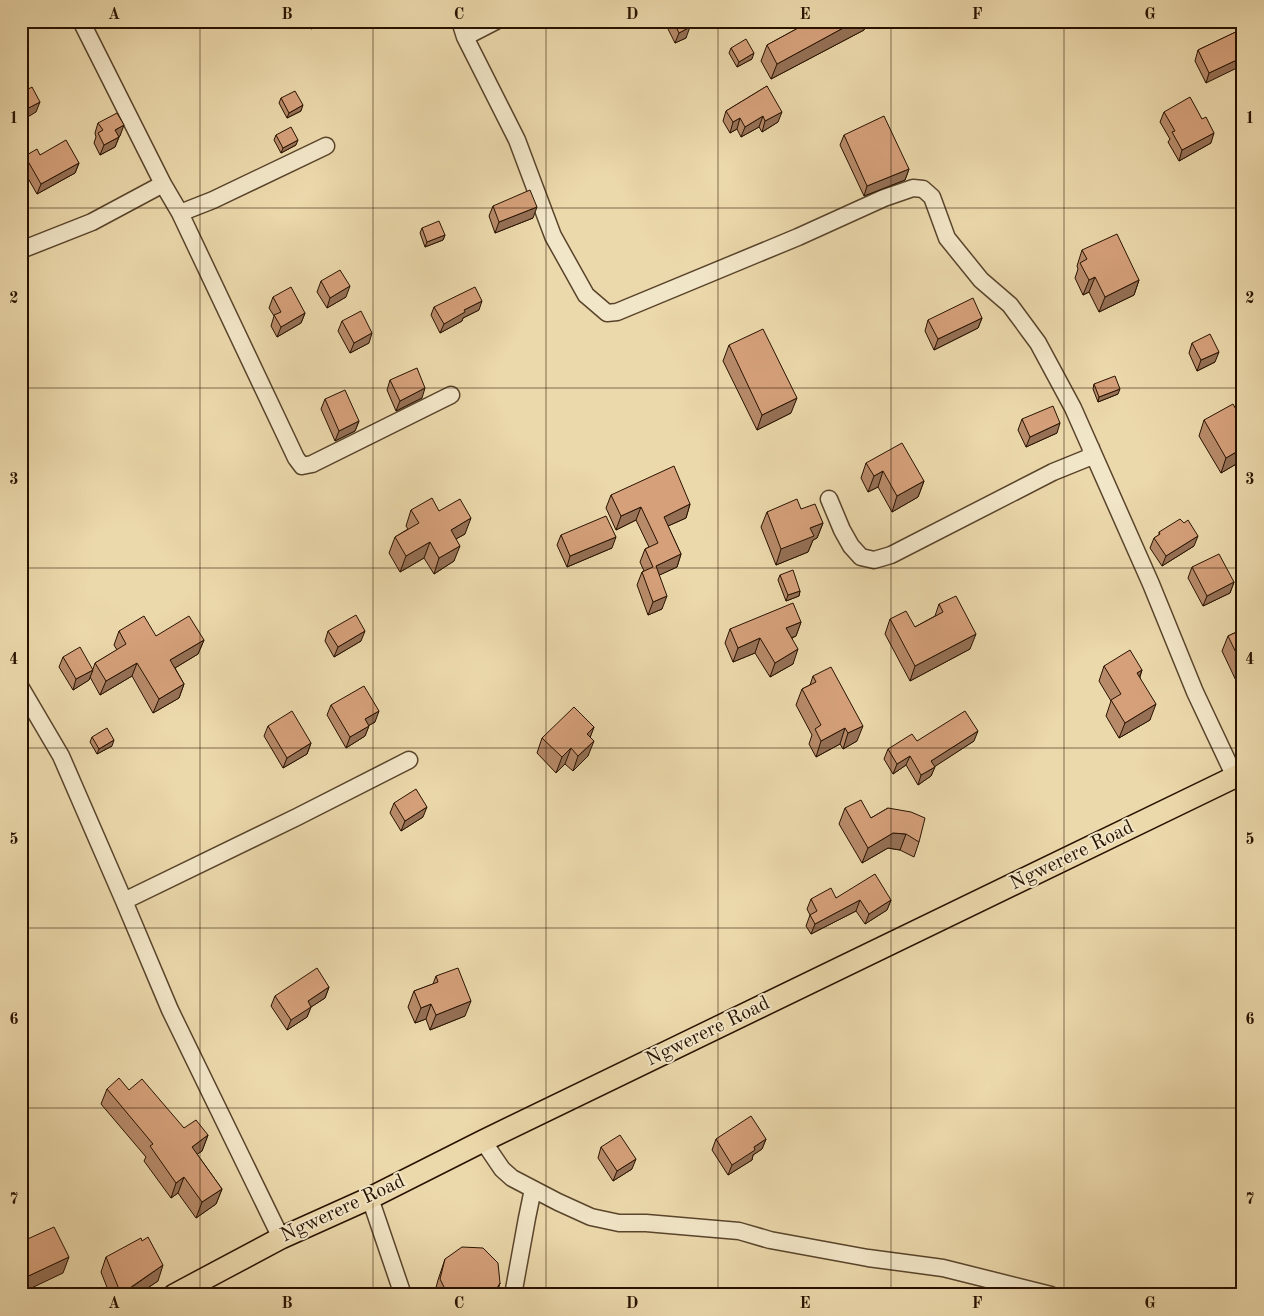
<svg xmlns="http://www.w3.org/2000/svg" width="1264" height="1316" font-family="'Old Standard TT',serif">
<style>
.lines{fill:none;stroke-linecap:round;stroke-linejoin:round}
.minor-casing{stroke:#59442b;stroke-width:19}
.major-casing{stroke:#281200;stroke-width:24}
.minor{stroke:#f2e6c8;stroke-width:16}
.major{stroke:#ebd8ab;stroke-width:21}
.wall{fill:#b78a69;stroke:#281200}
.shaded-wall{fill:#957055;stroke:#281200}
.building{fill:#d5a07a;stroke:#281200}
.grid{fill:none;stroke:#281200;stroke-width:1;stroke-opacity:0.55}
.labels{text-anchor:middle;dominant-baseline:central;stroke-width:4;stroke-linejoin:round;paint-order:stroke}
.street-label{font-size:20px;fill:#281200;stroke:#f2e6c8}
.neatline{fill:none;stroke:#281200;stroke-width:2}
.grid-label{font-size:16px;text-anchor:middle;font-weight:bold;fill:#281200}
</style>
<rect width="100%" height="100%" fill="#ebd8ab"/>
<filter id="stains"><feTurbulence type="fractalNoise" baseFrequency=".004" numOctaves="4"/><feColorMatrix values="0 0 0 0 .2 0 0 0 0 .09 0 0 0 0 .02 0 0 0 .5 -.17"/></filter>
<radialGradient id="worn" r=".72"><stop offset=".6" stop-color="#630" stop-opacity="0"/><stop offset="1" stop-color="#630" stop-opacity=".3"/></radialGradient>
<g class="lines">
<defs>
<path id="minor" d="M81,21l82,163 17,29 33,-13 113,-54
M460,21l5,16 52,103 36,96 33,59 21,18 10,-1 181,-75 86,-39 29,-10 10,1 9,8 15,41 34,42 29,25 28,38 35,65 78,176 44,108 40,85
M465,37l31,-16
M180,213l116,245 6,8 10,-2 139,-69
M21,250l71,-28 71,-38
M829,499l13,31 9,16 10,11 13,3 17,-5 162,-83 37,-15 1,-9
M21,688l40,68 63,145 46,109 111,228
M124,901l173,-84 112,-57
M483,1141l19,28 10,9 46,24 33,15 28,6h27l93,8 31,9 98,18 75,10 108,27
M370,1198l33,97
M513,1295l14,-77 6,-29"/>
<path id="major" d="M174,1295l107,-57 89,-40 113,-57 760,-368"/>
</defs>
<use href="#minor" class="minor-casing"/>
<use href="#major" class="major-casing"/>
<use href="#minor" class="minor"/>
<use href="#major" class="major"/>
</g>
<path class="wall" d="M307,21h18l-14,8z
M664,21h23l-1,17 -11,5z
M811,21h56l-3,9 -93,49 -10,-18 6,-16z
M1242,29l-36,54 -11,-22 3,-11z
M731,48l21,11 -15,8 -8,-14z
M767,86l11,36 -16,10 -3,-5 -18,10 -4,-8 -7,4 -7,-12 3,-10z
M281,98l20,13 -14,7 -8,-15z
M1164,112l47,31 -32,18 -11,-19 2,-3 -10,-17z
M98,123l22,13 -1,1 -4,10 -15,8 -6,-12 2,-6 -1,-4z
M276,135l20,10 -15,8 -7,-13z
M844,135l65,34 -4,11 -41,16 -24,-51z
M40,155l39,8 -4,10 -38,21 -16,-28 4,-10z
M493,206l40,12 -38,15 -6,-17z
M422,228l23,7 -2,5 -18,7 -5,-14z
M1082,250l57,30 -5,15 -35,17 -10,-20 -6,3 -8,-17 3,-9 -1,-3z
M321,281l25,16 -19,11 -10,-16z
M273,297l32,16 -4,10 -24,14 -6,-11 3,-10 -5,-8z
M434,307l45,3 -16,8 -1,3 -22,12 -9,-18z
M982,318l-4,10 -44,22 -9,-19 3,-11z
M342,321l27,22 -19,10 -12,-22z
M1192,343l23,19 -18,9 -8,-18z
M729,345l62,68 -34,17 -34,-69z
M390,380l32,18 -26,13 -9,-21z
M1094,384l24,10 -20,8 -5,-13z
M325,399l34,22 -4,10 -20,10 -14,-32z
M1022,419l35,14 -31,14 -8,-17z
M1204,420l39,2v38l-22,13 -22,-37z
M866,463l58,18 -6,16 -26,15 -14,-25 -10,5 -7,-14z
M611,495l79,9 -4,14 -18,8 13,28 -4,13 -18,8 3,34 -14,6 -11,-30 5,-13 2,-1 -4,-9 5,-13 4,-2 -13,-27 -20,10 -10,-22z
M801,509l22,14 -6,15 -4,2 -5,12 -32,13 -15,-38 6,-15z
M411,510l28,1 26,23 -9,5 -2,22 -20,13 -10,-16 -24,14 -11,-19 6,-16 13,-8 -2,-3z
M1159,532l35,14 -32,20 -12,-18 4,-10 5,-3z
M561,535l51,13 -45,19 -10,-22z
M1192,567l42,15 -4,11 -27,13 -15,-28z
M780,575l20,16 -1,5 -13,5 -8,-21z
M939,604l31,45 -60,32 -25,-47 5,-15 25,8 20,-11z
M801,622l-5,14 -4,2 1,26 -23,13 -15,-24 -22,9 -8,-19 5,-14z
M1243,629v59l-3,1 -18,-38 6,-15z
M119,631l37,5 48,4 -6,14 -23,14 9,16 -5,14 -26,15 -21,-37 -32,19 -10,-18 -1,3 -16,10 -14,-23 4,-10 30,12 2,-6 22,-13 -3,-5z
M328,631l33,10 -27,16 -9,-16z
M1104,666l38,4 -2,7 10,43 -31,18 -13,-22 5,-15 -12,-20z
M813,676l44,65 -14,8 -3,-5 -24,13 -7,-13 3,-9 -16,-30 6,-16 8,-4z
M331,705l44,17 -6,3 -4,11 -19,12 -19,-33z
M268,726l43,17 -4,11 -24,14 -19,-32z
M594,727l-4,10 -2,19 -15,15 -8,-7 -9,9 -19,-20 5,-15z
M92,737l20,9 -15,8 -7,-12z
M917,741h57l-39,25 -4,10 -13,9 -12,-20 -13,9 -9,-15 4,-10z
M394,803l29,14 -22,14 -11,-18z
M845,808l26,10 17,-10 31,34 -5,15 -14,-7 -12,-2 -26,15 -23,-39z
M836,898l55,2 -4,10 -22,14 -9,-13 -45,23 -5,-8 4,-11 -3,-6 4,-10z
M436,976l29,40 -35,14 -4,-11 -11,4 -7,-16 6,-16 19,-7z
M329,987l-4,11 -14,9 -4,10 -20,13 -16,-24 4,-10z
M107,1089l22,1 55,38 24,7 -6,16 -5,3 25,35 -6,15 -20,14 -18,-25 -7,5 -27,-37 2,-4 -45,-53z
M716,1139h50l-4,10 -9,6 -1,5 -24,15 -16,-25z
M601,1147l31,22 -19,12 -15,-23z
M106,1257l52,24 -21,14h-27l-9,-23z
M445,1259l55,24 -4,12h-62l4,-15z"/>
<path class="shaded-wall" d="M123,21h8l-9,4z
M314,21h11l-14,8z
M856,21h11l-3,9 -93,49 6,-15z
M690,27l-4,11 -11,5 4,-10z
M754,53l-2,6 -15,8 2,-5z
M1243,57v8l-37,18 3,-10z
M40,102l-4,10 -15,9v-9z
M303,105l-2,6 -14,7 2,-5z
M782,112l-4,10 -16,10 3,-11z
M763,116l-4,11 -18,10 4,-10z
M740,118l-3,11 -7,4 3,-11z
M124,125l-4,11 -9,5 4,-11z
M1214,133l-3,10 -32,18 3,-11z
M119,137l-4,10 -15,8 4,-10z
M298,140l-2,5 -15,8 2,-5z
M79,163l-4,10 -38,21 4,-10z
M909,169l-4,11 -41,16 3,-10z
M537,207l-4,11 -38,15 4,-11z
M445,235l-2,5 -18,7 2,-5z
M1095,277l-6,15 -6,3 6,-15z
M1139,280l-5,15 -35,17 6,-15z
M350,286l-4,11 -19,11 3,-10z
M482,301l-3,9 -16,8 -1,3 -22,12 4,-9 20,-14z
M305,313l-4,10 -24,14 4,-10z
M982,318l-4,10 -44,22 4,-11z
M372,333l-3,10 -19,10 4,-10z
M1219,352l-4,10 -18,9 4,-11z
M425,388l-3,10 -26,13 4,-10z
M1120,389l-2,5 -20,8 1,-5z
M797,398l-6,15 -34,17 5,-15z
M359,421l-4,10 -20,10 4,-10z
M1060,423l-3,10 -31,14 4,-10z
M1243,448v12l-22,13 5,-15z
M883,471l-5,16 -10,5 6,-16z
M924,481l-6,16 -26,15 5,-16z
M690,504l-4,14 -27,12 5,-13z
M641,507l-5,13 -20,10 5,-14z
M471,518l-6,16 -20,11 6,-15z
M823,523l-6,15 -4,2 -5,12 -32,13 5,-16 29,-21z
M1198,536l-4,10 -32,20 4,-10z
M616,537l-4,11 -45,19 3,-11z
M430,542l-6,16 -24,14 6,-16z
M460,546l-6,15 -20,13 5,-16z
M681,554l-4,13 -26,12 5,-13z
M1234,582l-4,11 -27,13 4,-10z
M800,591l-1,5 -13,5 2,-6z
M667,596l-5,13 -14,6 5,-13z
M801,622l-5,14 -15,6 5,-14z
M365,631l-4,10 -27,16 4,-10z
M976,634l-6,15 -60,32 5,-15z
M760,638l-5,15 -22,9 5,-14z
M204,640l-6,14 -33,20 5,-14z
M798,649l-5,15 -23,13 5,-14z
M137,663l-5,13 -32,19 6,-14z
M93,670l-4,10 -16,10 3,-11z
M1142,670l-6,16 1,-13z
M184,684l-5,14 -26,15 6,-14z
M1156,704l-6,16 -31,18 6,-15z
M379,711l-4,11 -14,8 4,-11z
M369,726l-4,10 -19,12 4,-11z
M863,726l-6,15 -14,8 5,-16z
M594,727l-6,16 -1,-9z
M845,728l-5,16 -24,13 5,-16z
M978,731l-4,10 -46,30 3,-10z
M114,740l-2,6 -15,8 2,-5z
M594,741l-6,15 -15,15 5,-15z
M311,743l-4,11 -24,14 4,-10z
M571,748l-6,16 -9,9 6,-16z
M910,756l-4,9 -13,9 4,-10z
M935,767l-4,9 -13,9 3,-10z
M427,807l-4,10 -22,14 4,-10z
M893,833l13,1 -6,16 -12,-2 -26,15 6,-15z
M860,900l-4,11 -45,23 4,-10z
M891,900l-4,10 -22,14 4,-10z
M329,987l-4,11 -14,9 -4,10 -20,13 4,-10 17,-19z
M471,1001l-6,15 -35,14 6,-15z
M431,1004l-5,15 -11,4 6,-15z
M208,1135l-6,16 -16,11 6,-15z
M766,1139l-4,10 -9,6 -1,5 -24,15 4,-10 22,-18z
M636,1159l-4,10 -19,12 4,-10z
M184,1177l-6,16 -7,5 5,-15z
M222,1189l-6,15 -20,14 6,-16z
M69,1257l-6,16 -42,20v-11l1,-3z
M163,1265l-5,16 -21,14h-16z
M500,1283l-4,12h-3z"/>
<path class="building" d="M673,21h14l3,6 -11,6z
M811,21h45l-79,43 -10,-19z
M1242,29l1,28 -34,16 -11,-23z
M746,39l8,14 -15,9 -8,-14z
M767,86l15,26 -17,9 -2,-5 -18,11 -5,-9 -7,4 -7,-11z
M32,87l8,15 -19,10v-19z
M295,91l8,14 -14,8 -8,-15z
M1190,97l12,22 4,-2 8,16 -32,17 -10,-18 3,-1 -11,-19z
M117,113l7,12 -9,5 4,7 -15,8 -6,-12 5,-3 -5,-7z
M884,116l25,53 -42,17 -23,-51z
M291,127l7,13 -15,8 -7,-13z
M66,140l13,23 -38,21 -16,-28 12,-7 3,6z
M530,190l7,17 -38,15 -6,-16z
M439,221l6,14 -18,7 -5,-14z
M1117,234l22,46 -34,17 -10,-20 -6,3 -9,-17 7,-4 -5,-9z
M340,270l10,16 -20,12 -9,-17z
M291,287l14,26 -24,14 -7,-12 7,-3 -8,-15z
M475,287l7,14 -18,9 1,2 -21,12 -10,-17z
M973,298l9,20 -44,21 -10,-19z
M361,311l11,22 -18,10 -12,-22z
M763,329l34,69 -35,17 -33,-70z
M1210,334l9,18 -18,8 -9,-17z
M417,368l8,20 -25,13 -10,-21z
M1115,376l5,13 -21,8 -5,-13z
M345,390l14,31 -20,10 -14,-32z
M1233,404l10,18v26l-17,10 -22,-38z
M1053,406l7,17 -30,14 -8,-18z
M902,443l22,38 -27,15 -14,-25 -9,5 -8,-13z
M674,466l16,38 -26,13 17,37 -25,12 11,30 -14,6 -11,-30 11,-5 -8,-18 13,-6 -17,-36 -20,9 -10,-21z
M432,498l7,13 21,-12 11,19 -20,12 9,16 -21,12 -9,-16 -24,14 -11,-19 24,-14 -8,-13z
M797,499l4,10 14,-5 8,19 -13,5 4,8 -33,13 -14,-37z
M606,516l10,21 -46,19 -9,-21z
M1180,519l4,4 4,-3 10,16 -32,20 -12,-18 6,-4 -1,-2z
M1219,554l15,28 -27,14 -15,-29z
M793,570l7,21 -12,4 -8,-20z
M956,596l20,38 -61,32 -25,-47 16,-8 9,16 28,-15 -4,-8z
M793,603l8,19 -15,6 12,21 -23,14 -15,-25 -22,10 -8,-19z
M356,615l9,16 -27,16 -10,-16z
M144,616l12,20 33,-20 15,24 -34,20 14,24 -25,15 -22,-36 -31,18 -11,-18 31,-19 -7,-13z
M1243,629v38l-15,-31z
M80,647l13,23 -17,9 -13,-22z
M1130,650l12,20 -5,3 19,31 -31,19 -14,-23 10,-6 -17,-28z
M831,667l32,59 -15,7 -3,-5 -24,13 -6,-12 6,-4 -19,-36 14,-7 -3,-6z
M364,686l15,25 -14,8 4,7 -19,11 -19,-32z
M574,707l20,20 -7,7 7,7 -16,15 -7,-8 -9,9 -20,-19z
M292,711l19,32 -24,15 -19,-32z
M965,711l13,20 -47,30 4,6 -14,8 -11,-19 -13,8 -9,-15 24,-15 5,7z
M107,728l7,12 -15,9 -7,-12z
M416,789l11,18 -22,14 -11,-18z
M861,800l10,18 17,-10 23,4 14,6 -6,24 -13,-8 -13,-1 -25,15 -23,-40z
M875,874l16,26 -22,14 -9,-14 -45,24 -5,-9 7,-4 -6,-12 20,-11 5,10z
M317,968l12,19 -21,14 3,6 -20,13 -16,-24z
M458,968l13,33 -35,14 -5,-11 -10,4 -7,-17 24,-9 -2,-6z
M119,1078l10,12 13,-11 42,49 12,-8 12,15 -16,12 30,42 -20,13 -18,-25 -8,6 -26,-37 3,-2 -46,-55z
M751,1116l15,23 -12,8 1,3 -23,15 -16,-26z
M620,1135l16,24 -19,12 -16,-24z
M54,1227l15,30 -47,22 -1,-2v-35z
M148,1237l15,28 -42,29 -15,-37 35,-19 1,3z
M462,1247l21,1 15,15 2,20 -7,12h-45l-8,-16 5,-20z"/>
<path class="grid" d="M200,21v1274M373,21v1274M546,21v1274M718,21v1274M891,21v1274M1064,21v1274M21,208h1222M21,388h1222M21,568h1222M21,748h1222M21,928h1222M21,1108h1222"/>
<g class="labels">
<g class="street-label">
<text transform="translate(1072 856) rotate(-26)">Ngwerere Road</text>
<text transform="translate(708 1032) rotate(-26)">Ngwerere Road</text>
<text transform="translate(343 1209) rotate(-25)">Ngwerere Road</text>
</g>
</g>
<rect width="1264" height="1316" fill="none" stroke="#ebd8ab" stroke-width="55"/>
<rect x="28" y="28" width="1208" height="1260" class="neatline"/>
<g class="grid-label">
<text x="114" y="19">A</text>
<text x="287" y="19">B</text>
<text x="459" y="19">C</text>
<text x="632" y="19">D</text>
<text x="805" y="19">E</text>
<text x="977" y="19">F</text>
<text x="1150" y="19">G</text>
<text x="14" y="123">1</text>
<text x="1250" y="123">1</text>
<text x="14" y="303">2</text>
<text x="1250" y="303">2</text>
<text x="14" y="484">3</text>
<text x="1250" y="484">3</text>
<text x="14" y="664">4</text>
<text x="1250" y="664">4</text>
<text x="14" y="844">5</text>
<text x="1250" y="844">5</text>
<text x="14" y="1024">6</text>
<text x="1250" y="1024">6</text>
<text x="14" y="1204">7</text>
<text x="1250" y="1204">7</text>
<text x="114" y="1308">A</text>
<text x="287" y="1308">B</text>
<text x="459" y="1308">C</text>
<text x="632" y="1308">D</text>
<text x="805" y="1308">E</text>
<text x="977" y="1308">F</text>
<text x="1150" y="1308">G</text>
</g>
<rect width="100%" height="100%" filter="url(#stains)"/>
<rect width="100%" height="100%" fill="url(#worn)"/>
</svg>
